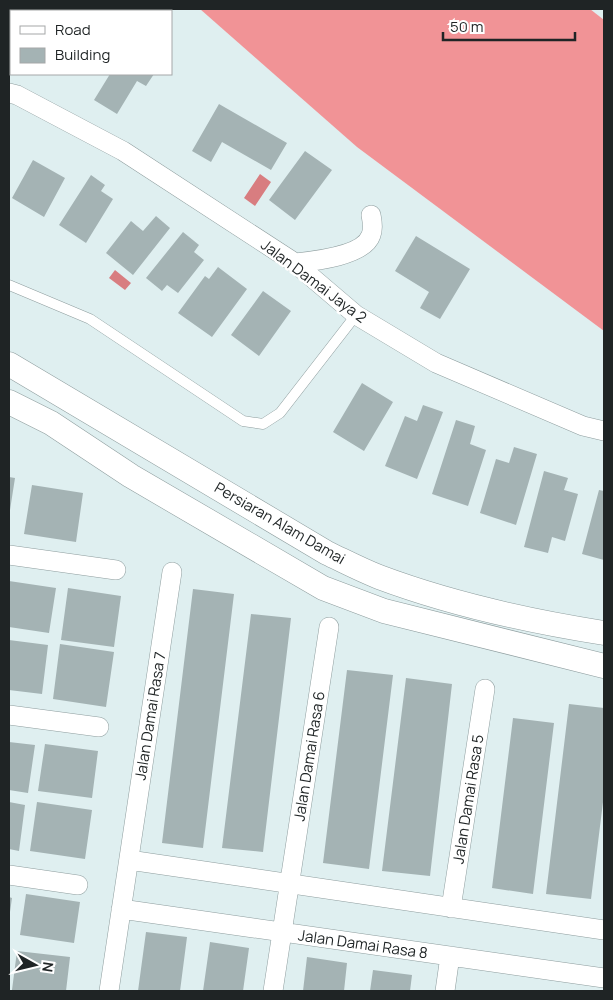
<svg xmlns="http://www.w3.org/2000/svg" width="613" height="1000" font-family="Manrope,sans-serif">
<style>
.forest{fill:#f19396}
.water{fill:#d87d80}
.building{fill:#a4b3b4}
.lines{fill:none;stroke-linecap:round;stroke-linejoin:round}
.service-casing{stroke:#8e9d9e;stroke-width:11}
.minor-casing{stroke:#8e9d9e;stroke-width:20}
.tertiary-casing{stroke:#8e9d9e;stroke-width:25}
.service{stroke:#fff;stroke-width:10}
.minor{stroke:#fff;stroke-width:19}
.tertiary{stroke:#fff;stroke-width:24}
.labels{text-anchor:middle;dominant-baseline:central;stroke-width:5;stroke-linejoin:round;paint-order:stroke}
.street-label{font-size:15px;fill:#1f2425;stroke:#fff}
</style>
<rect width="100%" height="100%" fill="#dfeff0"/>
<path class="forest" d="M200,9h390l14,11v311l-247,-184z"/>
<path class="water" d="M260,174l11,8 -16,24 -11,-8z
M115,270l16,13 -6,7 -16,-12z"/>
<path class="building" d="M110,74h44l-8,12 -9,-5 -20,33 -23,-14z
M219,104l68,39 -16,27 -49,-28 -11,20 -19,-11z
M305,151l27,19 -37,50 -26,-20z
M33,160l32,18 -21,39 -32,-19z
M91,175l14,10 -4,6 12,8 -27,44 -27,-18z
M156,216l14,12 -37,47 -27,-22 25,-32 12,10z
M183,232l16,13 -5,7 10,8 -26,33 -11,-8 -5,6 -16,-13z
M416,236l54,33 -30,50 -20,-11 9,-16 -34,-21z
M218,267l29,22 -35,48 -34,-24 27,-37 4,3z
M263,291l28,20 -32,45 -28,-21z
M362,383l31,19 -29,49 -31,-19z
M423,405l20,7 -26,67 -32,-13 20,-50 12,5z
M456,420l19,6 -5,18 16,6 -18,56 -36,-12z
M514,447l23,7 -21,71 -36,-12 16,-54 13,4z
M544,471l24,7 -4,12 14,4 -13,47 -13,-4 -4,16 -24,-6z
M9,477l6,1 -5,32h-1z
M32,485l51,8 -7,49 -52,-8z
M599,490l5,1v69l-22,-6z
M9,581l47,7 -7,45 -40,-6z
M68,588l53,8 -7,51 -53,-7z
M193,589l41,5 -31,254 -41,-5z
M251,614l40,4 -28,234 -41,-4z
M9,640l39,5 -6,49 -33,-4z
M60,644l54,8 -8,55 -53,-8z
M347,670l46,5 -24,194 -46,-6z
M406,678l46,6 -22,192 -48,-5z
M569,704l35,4v86l-13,105 -45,-5z
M513,718l41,5 -21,171 -41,-6z
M9,742l26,3 -7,48 -19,-3z
M45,744l53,7 -6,47 -54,-7z
M9,802l16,3 -6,46 -10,-2z
M37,802l55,8 -7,49 -55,-8z
M26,894l54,8 -6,41 -54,-8z
M9,897l3,1 -2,14h-1z
M146,932l41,5 -7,54h-42z
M210,942l39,6 -6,43h-40z
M17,951l53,6 -4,34 -54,-1z
M307,957l40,6 -3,28h-41z
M373,970l39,5 -2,16h-40z"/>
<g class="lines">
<defs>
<path id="service" d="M9,285l81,34 153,102 20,3 17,-11 76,-98"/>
<path id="minor" d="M9,93l8,2 106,56 172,112 61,52 80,48 147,63 21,5
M295,263c19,-2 69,-7 76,-28 3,-7 1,-14 0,-20
M9,555l107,15
M9,715l90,12
M129,860l475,70
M9,875l69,10
M451,908l34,-219
M121,909l483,69
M109,991l63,-419
M273,991l56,-364
M445,991l5,-35"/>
<path id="tertiary" d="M9,364l318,189c17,8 34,17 52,24 72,27 149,44 225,56
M9,402l42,21 80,53 192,112 61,23 220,55"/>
</defs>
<use href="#service" class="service-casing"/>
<use href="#minor" class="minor-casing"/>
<use href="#tertiary" class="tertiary-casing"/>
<use href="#service" class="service"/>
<use href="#minor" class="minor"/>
<use href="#tertiary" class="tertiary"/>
</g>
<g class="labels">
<g class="street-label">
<text transform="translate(314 281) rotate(37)">Jalan Damai Jaya 2</text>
<text transform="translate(280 523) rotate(30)">Persiaran Alam Damai</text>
<text transform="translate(150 716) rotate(-81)">Jalan Damai Rasa 7</text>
<text transform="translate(309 756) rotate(-81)">Jalan Damai Rasa 6</text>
<text transform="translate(468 799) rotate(-81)">Jalan Damai Rasa 5</text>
<text transform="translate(363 944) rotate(8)">Jalan Damai Rasa 8</text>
</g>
</g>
<rect width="613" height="1000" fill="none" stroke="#1f2425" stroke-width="20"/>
<rect x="10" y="10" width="162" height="65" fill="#ffffff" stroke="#a5a7a8"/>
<rect x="20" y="26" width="25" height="8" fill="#ffffff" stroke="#a5a7a8"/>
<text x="55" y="35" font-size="15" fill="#1f2425">Road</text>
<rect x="20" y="48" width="25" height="15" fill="#a4b3b4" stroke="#a5a7a8"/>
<text x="55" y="60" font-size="15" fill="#1f2425">Building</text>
<g transform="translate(35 965) rotate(98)" stroke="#ffffff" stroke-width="4" paint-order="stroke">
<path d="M0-4L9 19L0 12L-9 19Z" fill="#1f2425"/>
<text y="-8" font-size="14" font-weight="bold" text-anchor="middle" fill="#1f2425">N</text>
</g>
<path d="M443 32v8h132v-8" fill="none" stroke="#1f2425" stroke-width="2.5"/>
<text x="450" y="32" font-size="15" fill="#1f2425" stroke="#ffffff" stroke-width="4" paint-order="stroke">50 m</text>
</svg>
